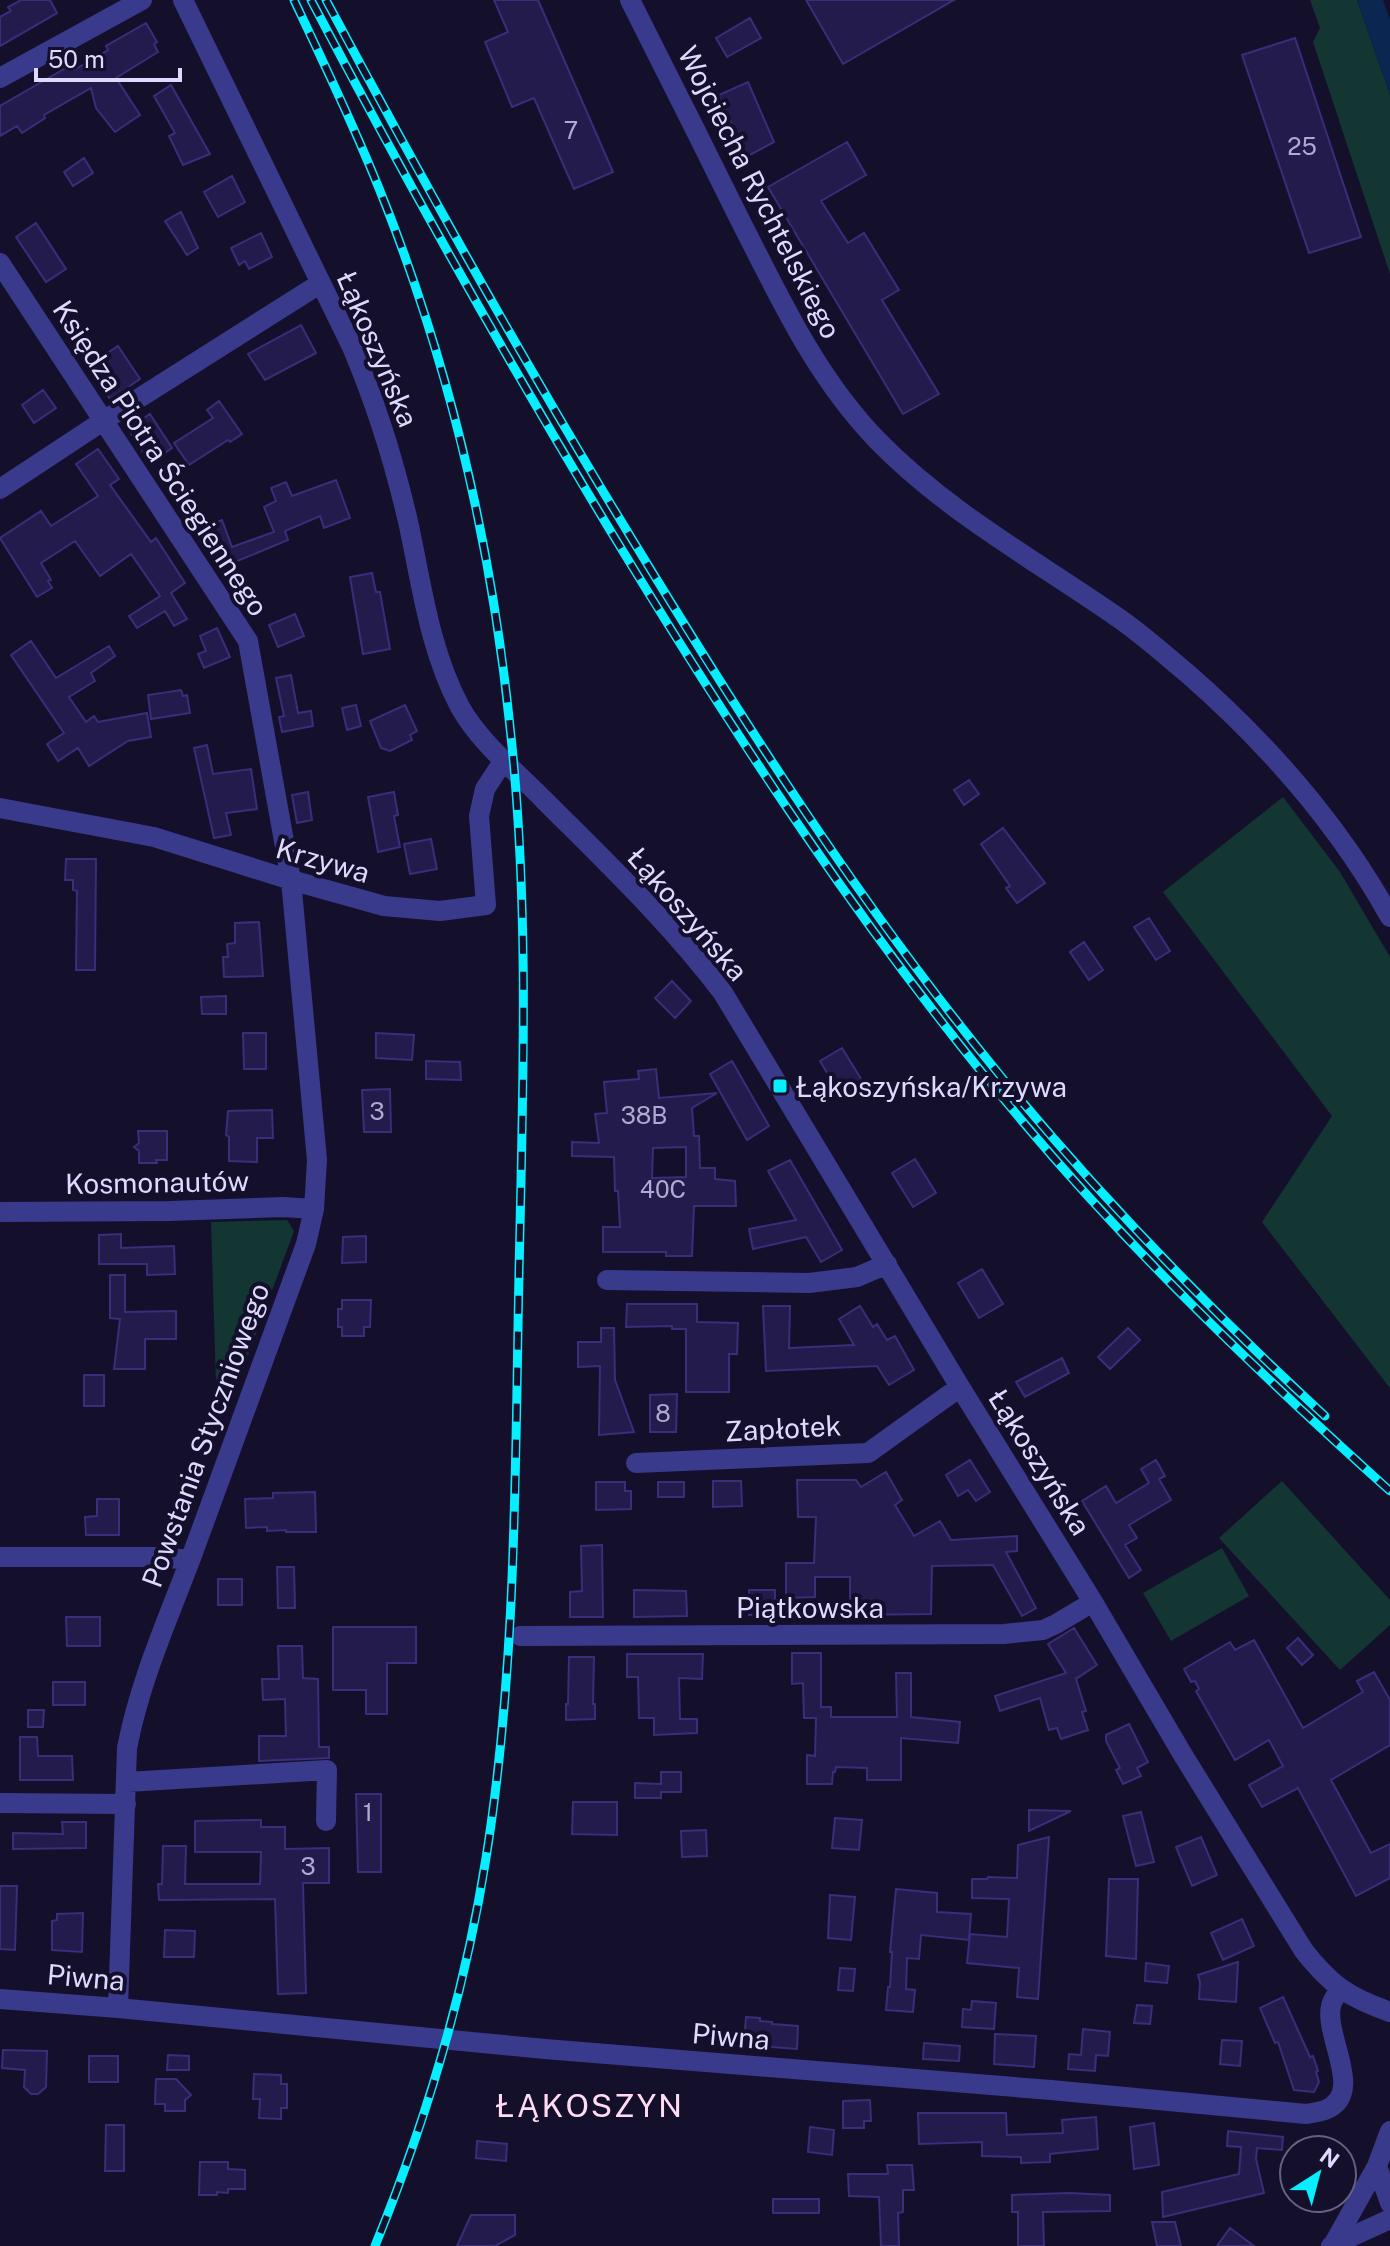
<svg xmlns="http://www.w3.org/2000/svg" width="1390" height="2246" font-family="'Public Sans',sans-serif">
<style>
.green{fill:#133633}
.water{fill:#0b2650}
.building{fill:#241b4d;stroke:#3a2d7a;stroke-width:2;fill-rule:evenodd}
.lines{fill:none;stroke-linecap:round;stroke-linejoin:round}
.minor{stroke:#3a3a8c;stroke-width:20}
.rail-casing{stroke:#06eeff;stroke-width:9}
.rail{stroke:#14102b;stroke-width:6;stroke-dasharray:18;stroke-linecap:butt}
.poi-dot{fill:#06eeff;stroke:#14102b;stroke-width:3}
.labels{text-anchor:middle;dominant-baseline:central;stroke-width:8;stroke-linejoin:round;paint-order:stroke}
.number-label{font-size:24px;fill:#b0aad2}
.street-label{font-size:28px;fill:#dedaff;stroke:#14102b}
.poi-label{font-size:28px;fill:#dedaff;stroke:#14102b;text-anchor:start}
.quarter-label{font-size:32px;letter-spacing:2px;fill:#ffdcf3;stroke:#14102b}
</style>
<rect width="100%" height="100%" fill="#14102b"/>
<path class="green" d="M1310,0h47l33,95v179l-77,-232 7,-14z
M1283,797l57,75 50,85v431l-128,-166 70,-106 -169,-224z
M287,1220l7,11 -65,176 -11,-14 -2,-10 -5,-161z
M1282,1481l108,119v25l-50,45 -121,-132z
M1222,1548l27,48 -78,45 -28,-48z"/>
<path class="water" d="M1357,0h26l7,20v75z"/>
<path class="building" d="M21,0h29l7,13 -57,33v-29l11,-6 -3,-4z
M494,0h44l75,172 -39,17 -40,-91 -22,9 -27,-65 23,-10z
M806,0h148l-111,64z
M750,18l11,20 -34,19 -11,-19z
M146,23l11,19 -3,2 4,8 -42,26 24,37 -25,17 -19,-24 -5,-20 -47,27 1,3 -23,15 -5,-7 -17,10v-30l71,-41 3,5 34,-20 -2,-4z
M1295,38l66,199 -52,16 -67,-198z
M748,82l26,60 -28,15 -27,-62z
M171,85l39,69 -27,11 -14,-29 6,-3 -21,-37z
M847,142l19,33 -45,26 27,42 16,-10 35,57 -17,10 57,94 -36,20 -135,-227z
M84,158l9,15 -20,13 -9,-14z
M232,176l13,26 -27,15 -14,-25z
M181,212l17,36 -11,7 -22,-34z
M36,223l30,46 -20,13 -30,-45z
M261,233l11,24 -23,12 -4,-8 -6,4 -8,-17z
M301,325l15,28 -51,27 -17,-26z
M118,346l22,33 -30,20 -22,-33z
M43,390l13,18 -22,15 -12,-18z
M219,401l23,33 -12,8 -2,-2 -39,25 -15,-22 39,-25 -6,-8z
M150,414l22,34 -22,15 -22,-34z
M98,449l21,30 -9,6 41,57 5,-4 29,45 -14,10 16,26 -13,7 -9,-15 -28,17 -8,-12 31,-20 -29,-42 -31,22 -25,-35 -34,22 10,17 -3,1 4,7 -15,9 -37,-59 41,-27 10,15 47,-30 -22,-32z
M336,480l14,38 -26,10 -4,-12 -35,15 3,9 -70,29 -16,-41 20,-8 10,27 42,-15 -10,-25 12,-6 -5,-13 15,-6 6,14z
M372,573l4,19h4l10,57 -27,5 -13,-77z
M295,614l9,22 -26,11 -9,-22z
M217,628l13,29 -26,11 -6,-14 8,-3 -6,-15z
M31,641l25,37 53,-32 6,10 -24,17 4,8 -26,16 17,25 8,-6 4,6 49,-9 4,24 -23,4 -39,25 -11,-18 -20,13 -11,-17 17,-11 -53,-78z
M291,675l7,38 13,-2 2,15 -31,6 -3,-15 5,-1 -8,-38z
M181,690l2,6 4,-1 3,18 -39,6 -3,-24z
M356,705l5,21 -14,4 -5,-22z
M405,705l12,26 -7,4 2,5 -22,11 -9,-3 -11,-27z
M207,745l6,29 38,-5 6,40 -31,4 5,22 -17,3 -20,-90z
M969,780l10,14 -15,11 -10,-15z
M308,792l4,28 -15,3 -5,-28z
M394,792l4,23 -4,1 6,31 -22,5 -10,-55z
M1003,828l42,55 -28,20 -11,-15 4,-2 -29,-42z
M431,839l6,30 -27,5 -6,-30z
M66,859h30l-1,111h-19l1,-79 -4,-1v-10h-8z
M1149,918l21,33 -14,9 -22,-33z
M259,922l4,54 -39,1 -1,-20h5l-1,-13 8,-1v-20z
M1084,942l19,28 -14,10 -19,-28z
M672,981l19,20 -16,17 -20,-20z
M226,996v18h-24l-1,-17z
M243,1033h23v36h-22z
M376,1033l38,2 -2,25 -36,-2z
M842,1048l21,34 -22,14 -21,-35z
M426,1061l34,1 1,18 -35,-1z
M732,1061l37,65 -22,14 -37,-66z
M656,1069l3,29 58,-5 -25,15 2,28h5l1,32h15v11l20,2 1,25h-42l-2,50h-26v-4h-63v-25h17l-2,-36h-3l-1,-34 -42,-1v-14l27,1 -4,-29 12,-1 -3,-31 35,-3 -1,-8zM686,1147v30l-34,1 1,-30z
M390,1089l1,43h-27l-2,-42z
M272,1110l1,28h-16v24l-28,-1v-24l-3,-2 2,-24z
M138,1131h29v29h-11l1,3h-18v-12l-5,-4 5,-4z
M915,1159l21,34 -23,14 -21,-34z
M790,1160l52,90 -21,12 -15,-25 -53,12 -4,-20 47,-9 -28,-49z
M121,1234v14l53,-2 1,28 -28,1v-11h-48v-29z
M366,1236v26l-24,1 1,-26z
M982,1269l21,35 -24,14 -21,-35z
M110,1275h15v37l51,-1v28h-31v30h-31l6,-50 -10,-1z
M342,1300h29l-1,27h-6v9h-22v-9h-4v-18h4z
M627,1304h70v18l41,1 -1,31h-8v38h-43v-63h-14v-3l-46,1z
M763,1306h27l-1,42 65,-3 -15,-26 21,-13 13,21 4,-3 10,16 8,-4 19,34 -25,15 -12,-19 -111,5z
M601,1328h13l1,52 19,52 -35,3 1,-69 -22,1v-25h23z
M1128,1328l12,12 -30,29 -12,-12z
M1062,1358l7,15 -44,24 -9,-15z
M84,1375h20v31h-20z
M677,1394l-1,38h-26v-37z
M970,1460l20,32 -14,9 -8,-11 -10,6 -12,-21z
M1156,1460l9,16 -6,3 12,21 -42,25 8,13 -12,7 16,25 -12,8 -47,-77 24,-15 10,17 33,-20 -8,-14z
M886,1472l16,28 -7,5 19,31 26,-15 11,19 66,-4v15l-11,1 30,56 -14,8 -29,-51 -61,1 -1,48 -81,1v-38h-35v20l-29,1v-35h28l2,-46h-18l-1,-37h59l5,7z
M713,1481h28l1,25 -29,1z
M596,1482h29v9h6v18l-35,1z
M658,1482h26v15h-26z
M315,1492l1,40h-30v-2l-19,1v-4l-21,1 -1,-29 28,-1v-5z
M97,1499h22v36h-33l-1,-18 12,-1z
M602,1545l1,72h-33v-25l12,-1 -1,-45z
M277,1567h17l1,41h-17z
M218,1579h24v26h-24z
M634,1590l52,1 1,25 -53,1z
M749,1590h26v25h-26z
M66,1617h34v29h-33z
M333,1627h83v36h-29v51h-21v-24h-33z
M1074,1628l23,37 -21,14 10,32 -4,1 6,18 -27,9 -4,-11 -8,2 -9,-32 -40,13 -5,-15 71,-23 -18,-29z
M1298,1638l15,17 -11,10 -15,-17z
M1254,1640l49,88 60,-36 -6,-11 17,-9 16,28v45l-59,35 40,73 19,-9v34l-34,18 -58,-108 -36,19 -13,-22 34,-19 -14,-26 -34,20 -39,-69 3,-2 -4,-8 -4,1 -7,-13 46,-27 5,8z
M278,1646h24l1,32 15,1 1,68h10v11l-70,3v-25h27l-1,-37 -22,1 -1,-21h17z
M792,1653h29v54h10v10h66l-1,-44h15v44l49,5 -2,21 -57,-5v42h-34v-12l-31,-1 -1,5h-2l-1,12h-25v-29l8,1 1,-38h-12l-1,-35 -11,1z
M627,1654h76l-1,25 -23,-1 1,41h17v14l-43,2v-17h-15l-1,-41h-11z
M569,1657h25l-1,47h2v15l-29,1v-16h2z
M53,1682h32v23h-32z
M28,1710h16l-1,17h-15z
M1129,1724l19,38 -11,6 4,8 -18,8 -7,-14 4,-2 -14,-27v-6z
M20,1737h17l1,19h34l1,24h-53z
M661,1772h20v20h-20v6h-26v-15l26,1z
M356,1794h25v78h-23z
M573,1802h44v33l-45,-1z
M1029,1810l42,1 -42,20z
M1141,1812l13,50 -18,4 -13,-50z
M835,1818l27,2 -3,30 -27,-2z
M261,1820v7h24v22l44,-1v35h-26l3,110 -28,1 -3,-95 -116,1 -1,-16h4l1,-38h23l-1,38h75l1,-32h-66v-31z
M62,1822h24v26l-73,1v-16l50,1z
M706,1830l1,26 -25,1 -1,-26z
M1049,1837l-11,162 -21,-2 2,-29 -52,-5 3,-29 37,3 2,-38 -37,-1v-19h15l1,-2 29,1 1,-33z
M1201,1837l16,38 -25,11 -16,-39z
M1109,1879h29l-2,80 -30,-3z
M0,1886h17l-2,64 -15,-1z
M896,1889l41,4v19l34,2 -2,26 -48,-5 -2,24 -12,-1 -1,31 9,1 -2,22 -27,-2 2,-23h2l2,-35h-2z
M830,1895l25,2 -4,43 -23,-2z
M83,1913l-1,39 -30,-2v-29l5,-1v-6z
M1242,1919l12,27 -31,14 -12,-27z
M165,1930l30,1 -1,26h-30z
M1238,1962l-2,40 -37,-3 1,-17 -2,-7z
M1146,1963l23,3 -2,17 -22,-2z
M840,1968l15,1 -2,22 -15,-1z
M1283,1997l27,60 3,-1 5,15 -2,1 3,10 -5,10 -20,-2 -16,-48 -3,1 -15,-35z
M972,2001l24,2 -2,26 -32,-2 1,-18 8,1z
M1137,2005l15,1 -2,18 -16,-1z
M746,2017l14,1v3l12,1v2l26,2 -1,23 -53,-4z
M1083,2029l27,3 -2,24 -12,-1 -1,16 -27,-2 1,-15 12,1z
M995,2034l41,2 -2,31 -40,-3z
M1222,2040l20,1 -2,25 -20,-2z
M924,2043l36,3 -1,15 -36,-2z
M3,2050l44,1 -1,36 -8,7h-7l-7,-7 1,-17 -23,-2z
M168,2055l21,1v14h-22z
M89,2056h29v26h-29z
M254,2074l27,1v9h6v24h-6v11l-22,-1 1,-19h-7z
M156,2079h20l15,16 -6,5v11h-20v-7h-10z
M870,2100l1,21h-7v7h-21v-27z
M918,2113h88l1,22 56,-2 -1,-13 34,-3 2,32 -48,5v8l-29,1v-6l-39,-1v-14l-63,2z
M1154,2123l5,42 -25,4 -4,-42z
M106,2125h18v46h-19z
M810,2127l24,3 -2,25 -24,-3z
M1228,2131l55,6 -1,13 -25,-2 -1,11 8,34 -101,24 -1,-25 77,-18 2,-27 -14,-1z
M477,2141l30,3 -1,17 -30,-3z
M200,2162h28v7l17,1v19h-17v4l-11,-1v3h-18z
M887,2165h25l2,25h-11v22l-5,1 1,33h-18l-2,-49 -30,-1 -1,-22h40z
M1069,2193l41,2v16l-67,1 1,34h-26v-34h-6v-17z
M773,2199h46v14h-46z
M471,2215h44v20l-20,11h-38z
M1152,2222h23l6,24h-24z
M1230,2228l24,18h-37z"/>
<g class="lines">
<path class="minor" d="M183,0l169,347c25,59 43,117 57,179 13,61 21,125 51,181 20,36 57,65 85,94 62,62 125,122 178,192l237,394 133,215 90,153 121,196c28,35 44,46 86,61
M630,0c37,73 73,145 109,218 40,78 76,158 138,222 70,72 158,120 240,177 25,17 48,38 71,57 81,71 150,149 202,243
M0,78l142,-78
M0,263l248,378 43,239 26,280 -3,49 -8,35c-39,104 -76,210 -115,314 -24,63 -51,123 -64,190l-9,260
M0,489l103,-68 218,-138
M0,808l154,29 137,43 93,26 56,5 46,-6 -7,-89 6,-27 19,-29
M0,1212l170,-1 113,-4 31,2
M607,1280l202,3 48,-6 30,-13
M636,1463l232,-10 92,-66
M0,1557h159l31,3
M520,1636l484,-2 39,-4 13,-6 37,-22
M127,1782l200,-12 -1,51
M0,1803l126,1
M0,1999l118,9 427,41 506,41 255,24c6,-1 13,-2 19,-4 41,-16 -1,-73 6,-104 1,-6 6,-12 9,-16
M1377,2166l13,37
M1333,2245l44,-79 13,-35
M1331,2246l59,-27"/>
<defs>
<path id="rail" d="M294,0c33,70 66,139 94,211 64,165 104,340 122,516 22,199 11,401 8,601 -3,177 -4,355 -32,530 -21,134 -60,263 -111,388
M311,0c95,181 196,360 302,535 124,204 255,404 410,587 112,133 238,253 367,369
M326,0c88,165 179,328 275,488 122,202 248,403 398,586 100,122 210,235 326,342"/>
</defs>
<use href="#rail" class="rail-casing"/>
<use href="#rail" class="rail"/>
</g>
<rect class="poi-dot" x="772" y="1078" width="16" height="16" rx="4"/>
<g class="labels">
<g class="number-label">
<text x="571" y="130">7</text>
<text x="1302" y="146">25</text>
<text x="377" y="1111">3</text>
<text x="644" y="1115">38B</text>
<text x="663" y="1189">40C</text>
<text x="663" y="1413">8</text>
<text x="368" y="1812">1</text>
<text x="308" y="1866">3</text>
</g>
<g class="street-label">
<text transform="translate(760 192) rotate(63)">Wojciecha Rychtelskiego</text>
<text transform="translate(378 349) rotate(67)">Łąkoszyńska</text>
<text transform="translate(161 458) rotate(57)">Księdza Piotra Ściegiennego</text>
<text transform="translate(323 860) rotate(16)">Krzywa</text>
<text transform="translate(688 914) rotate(49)">Łąkoszyńska</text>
<text transform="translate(157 1182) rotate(-1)">Kosmonautów</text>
<text transform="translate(783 1428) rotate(-3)">Zapłotek</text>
<text transform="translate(205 1435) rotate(-70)">Powstania Styczniowego</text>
<text transform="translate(1040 1462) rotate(58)">Łąkoszyńska</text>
<text x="810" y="1607">Piątkowska</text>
<text transform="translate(86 1977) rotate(5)">Piwna</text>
<text transform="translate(731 2036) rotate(5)">Piwna</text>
</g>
<g class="poi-label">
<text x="796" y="1086">Łąkoszyńska/Krzywa</text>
</g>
<g class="quarter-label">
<text x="590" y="2105">ŁĄKOSZYN</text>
</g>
</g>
<g transform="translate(1318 2174) rotate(36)"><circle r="38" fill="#14102b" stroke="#656180" stroke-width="2"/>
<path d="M0-6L14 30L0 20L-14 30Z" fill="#06eeff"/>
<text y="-12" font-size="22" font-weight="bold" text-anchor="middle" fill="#dedaff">N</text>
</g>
<path d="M36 68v12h144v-12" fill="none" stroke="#dedaff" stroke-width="4"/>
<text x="48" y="68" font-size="24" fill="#dedaff" stroke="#14102b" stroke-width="6" paint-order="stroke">50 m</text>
</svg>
